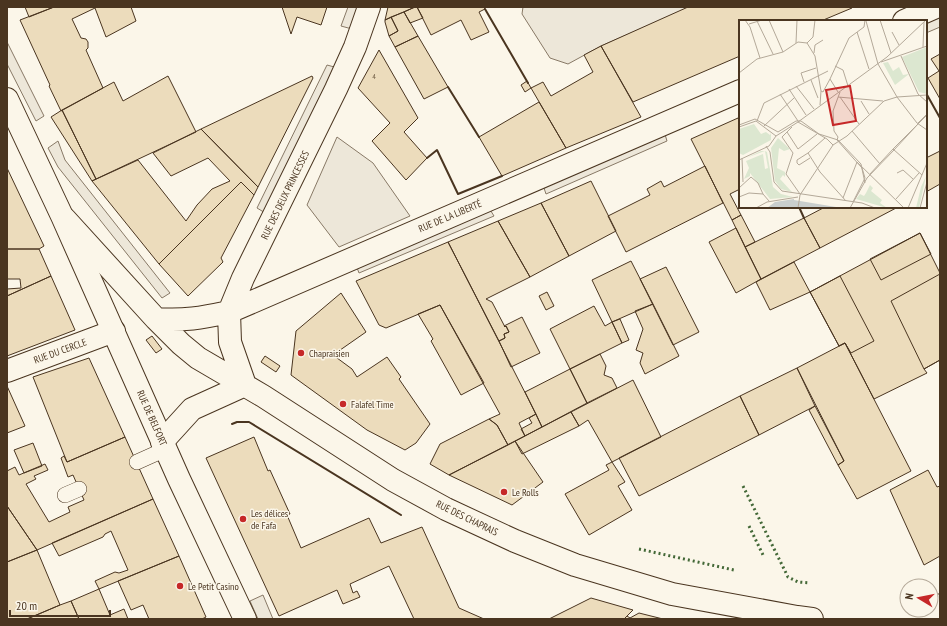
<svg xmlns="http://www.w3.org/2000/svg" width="947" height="626" font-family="'PT Sans Narrow',sans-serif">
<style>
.parking{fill:#ede7d9;stroke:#887966}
.building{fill:#ecdcbc;stroke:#4a3520}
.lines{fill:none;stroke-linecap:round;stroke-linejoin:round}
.service-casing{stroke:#4a3520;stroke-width:16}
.minor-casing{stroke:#4a3520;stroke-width:24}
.secondary-casing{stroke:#4a3520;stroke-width:24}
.service{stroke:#fbf6e9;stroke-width:15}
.minor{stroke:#fbf6e9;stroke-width:22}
.secondary{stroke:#fbf6e9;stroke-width:22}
.hedge{stroke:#436837;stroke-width:3;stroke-dasharray:2 3;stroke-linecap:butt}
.fence{stroke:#4a3520;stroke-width:1;stroke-dasharray:5 2;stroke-linecap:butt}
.wall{stroke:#4a3520;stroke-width:2}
.poi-dot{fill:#c62828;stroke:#fbf6e9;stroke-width:1.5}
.labels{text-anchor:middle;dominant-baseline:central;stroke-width:3;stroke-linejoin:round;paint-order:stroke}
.number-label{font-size:8px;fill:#725f47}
.street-label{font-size:10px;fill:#4a3520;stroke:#fbf6e9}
.poi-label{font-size:10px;fill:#4a3520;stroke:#fbf6e9;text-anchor:start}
.inset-road{fill:none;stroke:#b4a999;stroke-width:1}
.view{fill:#c62828;fill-opacity:0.15;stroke:#c62828;stroke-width:2}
.inset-edge{fill:none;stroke:#4a3520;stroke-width:2}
</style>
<rect width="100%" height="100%" fill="#fbf6e9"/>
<path class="parking" d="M348,7h11l-7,22 -11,-3z
M523,7h165l1,1 -88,38 -33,18 -18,-6 -28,-44z
M940,10v17l-14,6v-12z
M7,42l37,74 -8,5 -29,-57z
M327,65l11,3 -71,146 -10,-6z
M664,131l3,10 -121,53 -3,-9z
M337,137l36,26 37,53 -71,31 -32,-42z
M58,141l7,19 105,133 -8,5 -104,-131 -10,-19z
M489,208l5,8 -135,57 -3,-8z
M263,595l10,24h-15l-8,-18z"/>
<path class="building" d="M25,7h29l-25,10z
M54,7h77l5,14 -30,16 -11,-29 -23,11 9,19 5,1 2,3v6l-2,2 17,38 -42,23 -12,-25 1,-1 -30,-65z
M282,7h45l-6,18 -24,-8 -6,17z
M388,7h27l-30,13z
M415,7h2l6,11 -13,5 -6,-11z
M417,7h67l1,2 -6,3 10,20 -18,8 -10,-20 -30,15z
M688,7h164v1l-31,13h-81v35l-107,46 -32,-56z
M404,12l14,24 -23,11 -6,-11 9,-5 -7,-14z
M391,17l7,14 -9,5 -4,-14v-2z
M418,36l30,51 -24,12 -29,-52z
M601,46l40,71 -75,31 -35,-60 12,-6 8,14 42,-24 -9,-17z
M379,50l39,68 -14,14 23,26 -21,22 -34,-39 18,-18 -32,-35z
M940,54v45l-12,-21 11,-7 -8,-12z
M168,76l28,56 -100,47 -34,-69 52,-28 9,19z
M312,76l1,2 -55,109 -57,-58z
M527,81l4,7 -6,4 -4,-7z
M539,102l27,46 -64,28 -23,-39z
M62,110l34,69 -4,2 -41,-64z
M738,118l2,5v66l-10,5 11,21 -9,5 -41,-81z
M201,129l57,58 -4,8 -13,-13 -82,82 -67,-83 46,-21 48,61 11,-16 15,-16 18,-8 -22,-23 -37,18 -18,-23z
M940,151v33l-14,8v-34z
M705,166l18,37 -97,49 -18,-36 42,-21 -3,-6 14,-8 3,6z
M7,168l37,78 -5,3h-32z
M591,181l25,50 -47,25 -28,-53z
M241,182l13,13 -33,63 2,4 -35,34 -29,-32z
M541,203l28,53 -39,21 -32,-56z
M825,207h73l-78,41 -16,-30z
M741,215l14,27 -10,5 -13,-27z
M804,218l16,30 -59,31 -16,-32z
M498,221l32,56 -44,22 6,3 13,25 1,-1 3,6 -5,2 1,4 -6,3 -51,-99z
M736,228l25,51 -25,14 -27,-51z
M920,233l20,40v87l-16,9 3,4 -53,26 -29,-56 -6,3 -29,-54z
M920,233l11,21 -50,26 -11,-21z
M448,242l88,172 -17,9 6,13 -17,9 -11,-20 -8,-6 11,-5 -60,-109 -54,23 -7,-3 -23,-44z
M7,249h32l12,27 -44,20v-7l14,-1 -1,-9h-13z
M631,261l22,43 -41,18 -20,-42z
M794,262l16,30 -40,18 -14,-28z
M666,267l33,65 -26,13 -33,-66z
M940,274v86l-16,9 -33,-68z
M51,276l24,54 -68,26v-60z
M840,276l34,65 -23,12 -6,-10 -6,3 -29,-54z
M547,292l7,14 -8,4 -7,-14z
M341,293l25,39 -33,23 19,14 5,8 30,-20 14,20 -2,2 31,45 -14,19 -11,7 -38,-20 -76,-55 5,-44z
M653,304l26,52 -34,18 -5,-11 3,-10 -7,-3 7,-21 -8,-18z
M440,305l44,78 -23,12 -30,-54 2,-2 -15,-25z
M594,306l11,20 7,-4 10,21 -52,26 -20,-40z
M522,317l18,36 -29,14 -12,-26 6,-3 -1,-4 5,-2 -3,-6 -1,1 -1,-1z
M620,319l9,21 -7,3 -10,-21z
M152,336l10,13 -6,4 -10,-13z
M845,343l66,128 -54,28 -19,-34 6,-4 -47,-93z
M600,354l6,12 -2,9 8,3 5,10 -30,15 -17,-34z
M265,356l15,10 -4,6 -15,-10z
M89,358l36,79 -58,25 -34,-85z
M797,368l18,38 -56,29 -19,-39z
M570,369l17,34 -45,24 -17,-35z
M633,380l28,57 -49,25 -24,-42 -9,6 -8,-14z
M7,386l18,40 -18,7z
M740,396l19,39 -120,61 -20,-38z
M815,406l29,55 -6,4 -29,-55z
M571,412l8,14 -57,28 -7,-13z
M536,414l6,13 -17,9 -4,-7 11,-6 -3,-5z
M489,419l8,6 11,20 -59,30 -19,-11 10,-20z
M125,437l28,62 -116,51 -30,-44v-35l8,-4 4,8 26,-11 3,6 -14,6 2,3 -10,5 23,38 21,-10 -2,-5 16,-7 -11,-25 -5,2 -7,-19 3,-2 3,6z
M254,437l14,34 2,-1 20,44 -3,1 14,33 68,-30 12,25 41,-16 37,81 25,11h-70l-25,-53 -39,18 3,9 4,-2 3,6 -17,7 -6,-14 -58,26 -73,-158z
M515,441l28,41 -31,23 -63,-30z
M33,443l9,23 -18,7 -10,-23z
M612,462l13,20 -7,4 14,24 -43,25 -24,-41 44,-24 -3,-5z
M928,470l9,17 3,-1v70l-16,9 -34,-75z
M153,499l26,57 -80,33 -4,-8 20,-9 4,1 9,-3 -17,-39 -6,3 -2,3 -44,19 -7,-13z
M7,506l30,44 -30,12z
M37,550l23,55 -33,14h-20v-57z
M179,556l27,61 -4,2h-53l-6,-14 -12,5 -13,-29z
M99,589l11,26 14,-6 4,10h-49l-8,-18z
M591,598l42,12 -9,9h-75z
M71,601l8,18h-52l33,-14z
M639,613l24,6h-39l3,-3 3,2z"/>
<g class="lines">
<defs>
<path id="service" d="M137,462l29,-13
M65,495l14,-6"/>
<path id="minor" d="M904,21l32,-14
M65,219l91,100 25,25 17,14 65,38 130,84 53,29 69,32 60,24 97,29 125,23 15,2
M156,319c28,2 45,-1 73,-7l511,-221
M7,371l107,-40
M245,385l-15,-43 -1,-30 14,-34 93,-189 19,-42 14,-40
M162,442l30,-33 53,-24"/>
<path id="secondary" d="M7,99l55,117 117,263 66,140"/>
</defs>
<use href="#service" class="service-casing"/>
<use href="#minor" class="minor-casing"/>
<use href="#secondary" class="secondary-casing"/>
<use href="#service" class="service"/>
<use href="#minor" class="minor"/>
<use href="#secondary" class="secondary"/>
<path class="hedge" d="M743,486l45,91 10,5 12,1
M749,526l15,31
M639,549l95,21"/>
<path class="fence" d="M931,594h9"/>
<path class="wall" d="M485,9l43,74
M448,87l31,50
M926,93l14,25
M427,158l10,-8 21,44 44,-18
M799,207l5,11
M232,424l5,-2h12l152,93"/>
</g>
<g class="poi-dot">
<circle cx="301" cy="353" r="4"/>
<circle cx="343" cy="404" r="4"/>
<circle cx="504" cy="492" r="4"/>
<circle cx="243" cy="519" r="4"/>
<circle cx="180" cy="586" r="4"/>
</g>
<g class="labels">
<g class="number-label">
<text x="374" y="76">4</text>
</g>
<g class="street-label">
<text transform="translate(285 195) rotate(-64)">RUE DES DEUX PRINCESSES</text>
<text transform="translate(450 216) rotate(-23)">RUE DE LA LIBERTÉ</text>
<text transform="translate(60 351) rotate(-20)">RUE DU CERCLE</text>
<text transform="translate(152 418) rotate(66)">RUE DE BELFORT</text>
<text transform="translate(467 518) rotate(26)">RUE DES CHAPRAIS</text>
</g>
<g class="poi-label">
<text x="309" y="353">Chapraisien</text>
<text x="351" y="404">Falafel Time</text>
<text x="512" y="492">Le Rolls</text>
<text x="251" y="513">Les délices<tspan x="251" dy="12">de Fafa</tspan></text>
<text x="188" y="586">Le Petit Casino</text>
</g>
</g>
<g transform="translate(739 20)">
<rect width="188" height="188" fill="#fbf6e9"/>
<path d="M188,27v47l-8,-2 -17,-35zM149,42l5,9 6,-4 4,8 6,-1 -14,11 -12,-22zM15,104l7,10 5,-2 4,3 1,-2v7l-28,15 -4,-2v-24zM39,118l12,11 -6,2 -5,-3 -2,20 8,4v5l-2,-2 -3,4 12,13 -11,-3 -6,-8 -4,-33zM22,131h4l2,1 6,35 8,7 12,3 -23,2 -20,-26v3l-6,3 5,-11 -3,-7 17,-7 2,15 3,-1 -3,-17 -19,7zM187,156l-7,32h-3l5,-21zM131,165l3,3 -2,3 11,9 -2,3 7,5 -31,-9 4,-5 4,2 2,-3z" fill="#dce7d0"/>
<path d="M55,179v1l48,8h-75l8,-6z" fill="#c9cecd"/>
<path class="inset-road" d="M6,0l5,7 10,31M30,0l14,32M141,0l11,33M18,1l16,33M127,1l12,43M10,4l13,-4M118,12l12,37M153,12l7,13M57,23l1,-23M68,23l8,13 6,35 -1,14M68,23l6,-6 2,-17M184,27l1,-25M75,33l1,-8 8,-5M162,36l17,38 9,8M142,42l46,-16M139,44l19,33 20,26 10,7M96,46l8,4 5,16M0,53l18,-14 26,-7 15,-10 9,1M91,59l8,13M72,60l7,18M65,62l-3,-9 15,-5M57,66l18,23M50,69l17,26M82,71l2,1 7,-13 19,-41 15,-11 1,-7M101,72l-7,19 1,20 4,6 -1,3 25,28 3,10 -12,24M41,74l18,27M99,77l45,4M101,77l19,27M158,77l30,-2M122,81l8,13M18,101l7,-18 64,-32M59,102l89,-65 39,-37M59,102l29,17 6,6 14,-9 37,-35 13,-4M179,103l9,-9M179,104l9,-9M0,105l16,-6 23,13 18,-11h5l18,13 19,6 23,24 4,19M25,106l30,-28M0,107l17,-6 20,15 -7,10 -30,14M53,107l-10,10 11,16 -7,21 14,20M113,111l28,33M48,112l11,17 19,-15M37,116l22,-14M86,118l-17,15 12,19 26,29M27,126l4,6 4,30 8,9 80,12 13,5M154,129l25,-25M155,130l24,-26M69,133l-11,7v3l2,2 11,-7M3,138l1,24M118,142l47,46M158,153l6,-3 10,9M131,154l23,-25 29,26M0,168l12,-11 7,6 5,11M0,177l10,-4 14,1 6,7M104,178l14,-36M157,179l23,-26M17,188l11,-6 31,-5M59,188l2,-13 33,-50M111,188l17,-30 27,-28M169,188l19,-45M181,188l7,-26"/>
<path class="view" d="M111,66l6,35 -23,4 -7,-35z"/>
<rect width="188" height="188" class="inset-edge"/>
</g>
<rect width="947" height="626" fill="none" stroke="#4a3520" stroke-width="16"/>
<g transform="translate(919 598) rotate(280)"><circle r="19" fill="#fbf6e9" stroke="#b4a999"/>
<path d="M0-3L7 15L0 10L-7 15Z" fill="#c62828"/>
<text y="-6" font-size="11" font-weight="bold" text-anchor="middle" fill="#4a3520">N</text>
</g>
<path d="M10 610v6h100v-6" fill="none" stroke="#4a3520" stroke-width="2"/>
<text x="16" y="610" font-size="12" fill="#4a3520" stroke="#fbf6e9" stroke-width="3" paint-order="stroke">20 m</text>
</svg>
